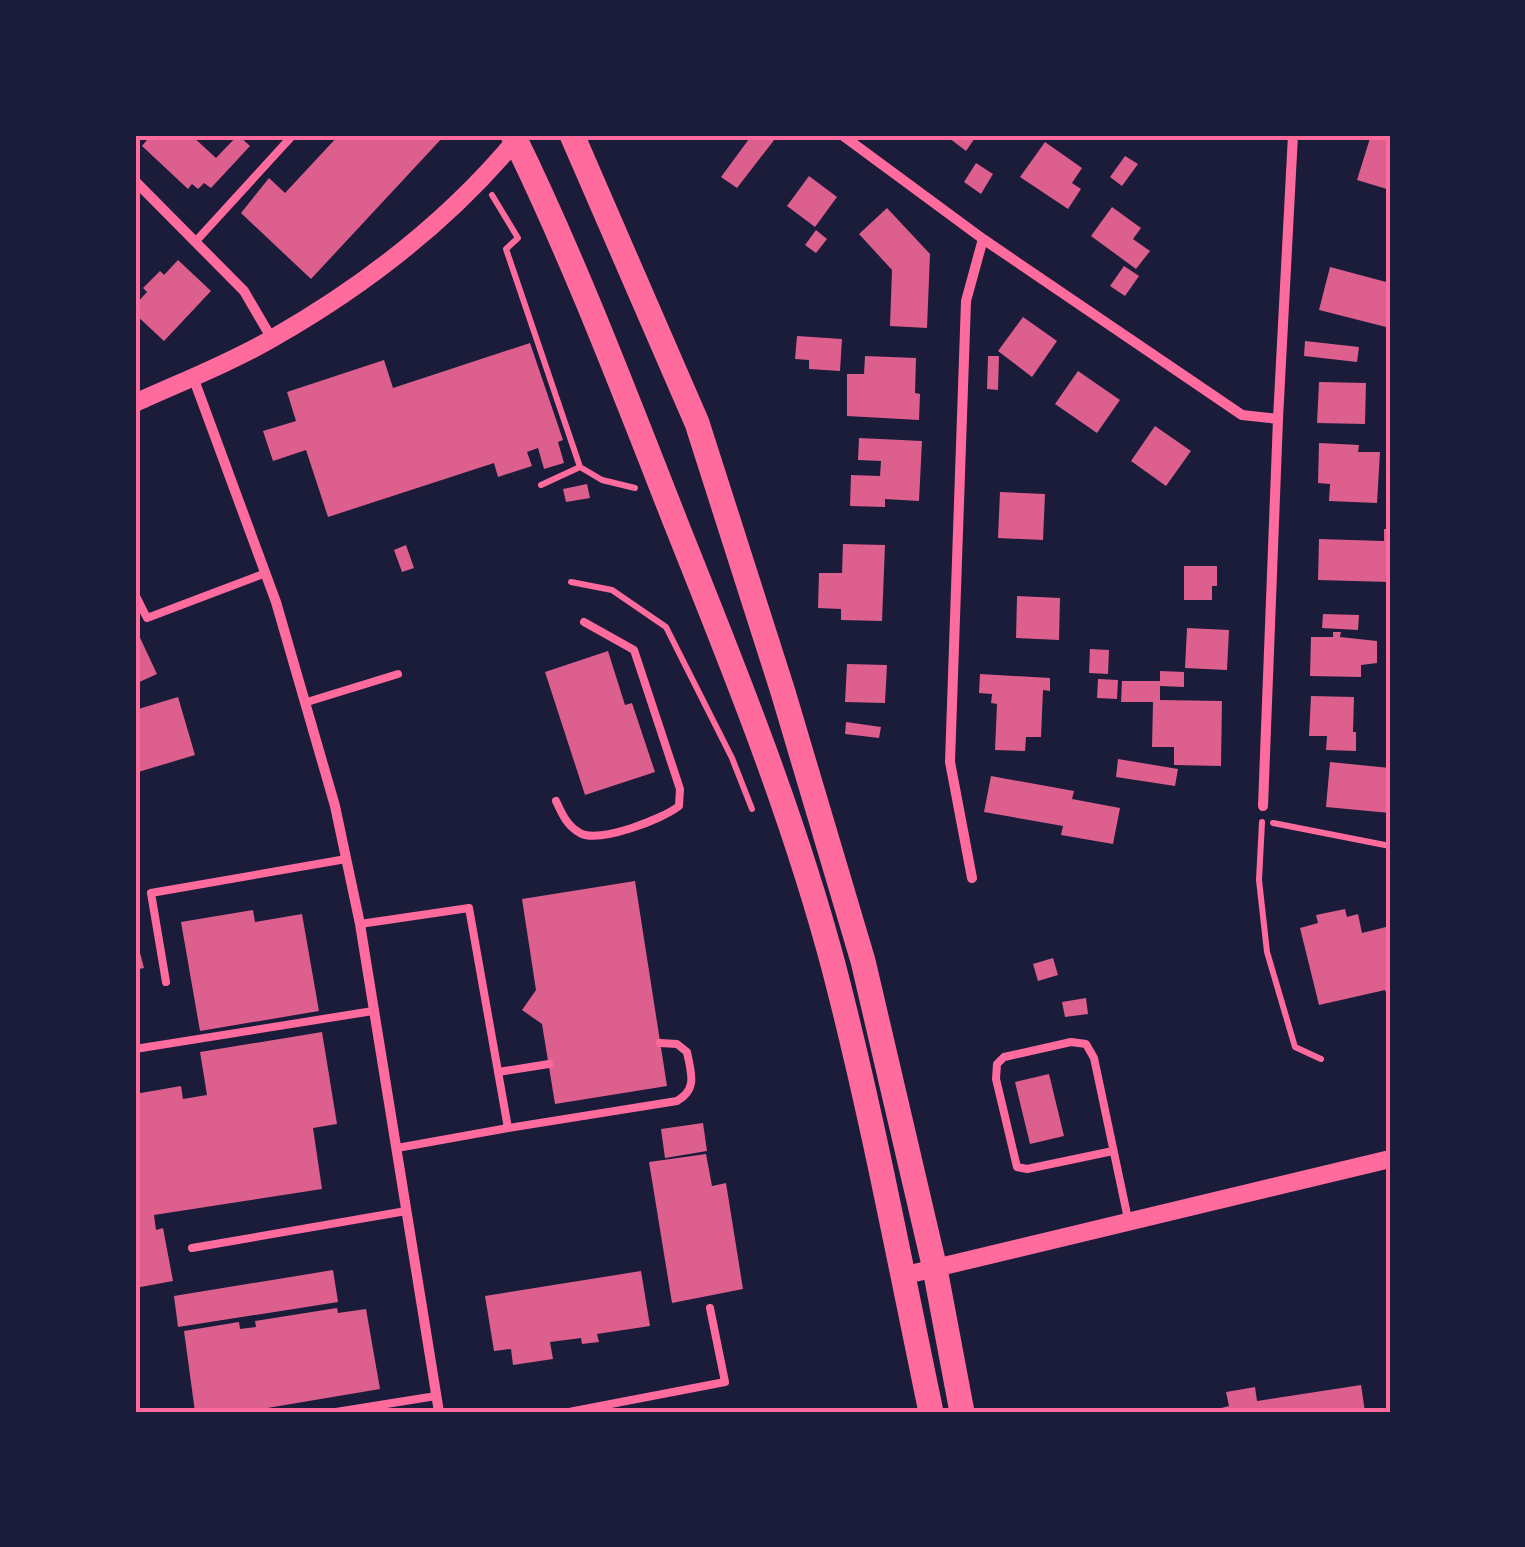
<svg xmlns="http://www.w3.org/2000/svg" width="1525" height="1547" font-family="'Work Sans',sans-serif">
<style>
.building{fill:#dd5f8e}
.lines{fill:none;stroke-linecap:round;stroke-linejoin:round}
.path{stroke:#ff6b9d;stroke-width:6}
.service{stroke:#ff6b9d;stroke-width:8}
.minor{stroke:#ff6b9d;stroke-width:10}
.tertiary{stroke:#ff6b9d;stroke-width:18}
.primary{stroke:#ff6b9d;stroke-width:25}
.neatline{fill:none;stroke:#ff6b9d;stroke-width:4}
</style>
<rect width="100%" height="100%" fill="#1b1b3a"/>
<path class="building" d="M141,135h50l25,23 22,-23 12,11 -39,42 -7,-5 -6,6 -6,-5 -4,5 -46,-43 5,-6z
M339,135h106l-134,144 -70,-66 28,-35 16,15z
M752,135h26l-41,53 -16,-11z
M945,135h32l-11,16z
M1371,135l19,6v49l-33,-10z
M1045,142l37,26 -10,15 9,6 -13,20 -48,-32z
M1125,156l13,8 -16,22 -12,-9z
M976,163l17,11 -12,20 -17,-12z
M809,176l28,21 -22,30 -28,-21z
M1112,207l29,21 -8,11 17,12 -14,18 -45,-33z
M887,208l43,46 -3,74 -37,-2 2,-56 -33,-36z
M816,230l11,9 -11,14 -11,-8z
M178,260l33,31 -47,50 -29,-27v-9l12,-13 -4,-4 17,-17 4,4z
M1124,266l15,10 -14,20 -15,-10z
M1330,267l60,16v45l-71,-18z
M1023,317l34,24 -25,36 -34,-26z
M797,336l45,3 -2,32 -31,-2v-9l-14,-1z
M1305,341l54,6 -2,15 -53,-6z
M530,343l33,97 -5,2 6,21 -20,6 -6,-21 -11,4 5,14 -34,11 -4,-14 -166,54 -22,-67 -33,11 -10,-30 33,-10 -9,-29 97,-32 9,28z
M865,356l51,2 -1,35 5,1 -1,26 -72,-4v-42h17z
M988,356h11l-1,34 -11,-1z
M1078,371l42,29 -23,33 -42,-29z
M1319,382l47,1 -1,41 -48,-1z
M1155,426l36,25 -25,35 -35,-25z
M859,438l63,3 -3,60 -34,-2v8l-35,-1 1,-31 29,1 1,-15 -23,-1z
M1319,443l40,2 -1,7h22l-3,51 -48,-2 1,-17 -12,-1z
M587,484l3,14 -24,4 -3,-13z
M1000,492l45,2 -2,46 -45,-2z
M1384,529h6l-1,53 -71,-2 1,-41 65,2z
M843,544l42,1 -3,76 -41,-1v-11l-23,-1 1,-35h23z
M406,545l8,23 -12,4 -8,-22z
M1184,566h33v20h-5v14h-28z
M1017,596l43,2 -1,42 -43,-2z
M1323,614l36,1 -1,15 -36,-2z
M135,627l22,47 -22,10z
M1187,628l42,2 -2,40 -42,-2z
M1333,632h8l-1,5 37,4v22l-16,2v12l-51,-1 1,-39h22z
M1090,649l19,1 -1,24 -19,-1z
M608,651l17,54 7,-2 23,69 -70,23 -40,-123z
M847,664l40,1 -2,38 -40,-1z
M1160,671l24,1v15l-24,-1v14l62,1 -1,65 -47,-1v-18h-22l1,-45h-32l1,-21h38z
M980,674l70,4v13l-7,-1 -2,47h-15l-1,14 -30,-1 2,-46 -6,-1 1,-9 -13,-1z
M1098,679l20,1 -1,19 -20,-1z
M1311,696l43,1 -1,35h3v19l-30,-1 1,-14h-18z
M178,697l17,58 -60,18v-63z
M846,722l35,5 -2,11 -34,-4z
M1118,759l60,10 -3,17 -59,-9z
M1330,762l60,6v45l-64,-6z
M991,776l83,15 -2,8 48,9 -7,36 -52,-9 2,-9 -79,-14z
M635,881l32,205 -112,18 -13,-80 -20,-14 14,-20 -14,-91z
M1345,909l2,8 11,-3 4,19 28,-7v78l-5,-14 -66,15 -19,-77 18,-5 -2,-8z
M253,910l2,12 47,-8 17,97 -119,20 -19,-109z
M135,934l9,34 -9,2z
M1053,958l5,17 -20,6 -5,-17z
M1086,998l2,16 -23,3 -3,-15z
M322,1032l15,92 -24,4 9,61 -168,26 2,15 7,-2 10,53 -38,7v-55h4l-4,-15v-124l46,-8 2,13 24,-4 -7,-43z
M1049,1074l15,62 -34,8 -15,-62z
M703,1123l4,28 -42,7 -4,-29z
M706,1154l6,32 14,-3 17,106 -71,14 -23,-141z
M333,1270l5,32 -160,25 -4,-31z
M641,1271l9,55 -53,8 2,8 -17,2 -1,-6 -31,4 3,17 -40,6 -2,-16 -17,2 -9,-55z
M337,1308l1,5 28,-4 14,80 -137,23h-48l-11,-81 55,-9 1,7 16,-2 -1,-6z
M1361,1385l4,27h-159l23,-6 -3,-14 29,-5 2,14z"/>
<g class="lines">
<path class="path" d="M492,195l26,43 -12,11 74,218 -39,18
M580,467l22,13 33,8
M571,582l41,8 54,37 66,131 20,51
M1262,822l-3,58 8,72 28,95 26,12
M1273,823l117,23"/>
<path class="service" d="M197,240l96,-105
M135,594l12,24 119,-45
M307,702l91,-28
M556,801c6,13 11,25 24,32 18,11 83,-14 99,-27l1,-17 -46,-139 -50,-28
M360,924l109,-16 39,220 -111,20
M166,982l-15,-89 195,-34
M135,1049l238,-38
M498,1072l51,-8
M508,1128l169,-27c21,-12 14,-28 10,-49l-10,-8 -17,-1
M1113,1151l-86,18 -10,-2 -21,-88 1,-15 7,-7 67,-15 15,2 8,14 34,161
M192,1248l214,-37
M336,1412l100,-16
M569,1412l156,-30 -15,-74"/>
<path class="minor" d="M842,135l141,104 259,176 36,4
M135,181l109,110 28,48
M193,377l83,225 59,204 25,118 79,488
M1263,806l15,-387 15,-284
M972,878l-22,-116 16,-461 17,-62"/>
<path class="tertiary" d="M135,403c46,-21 95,-40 138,-65 93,-53 179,-120 247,-203
M902,1276l488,-117"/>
<path class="primary" d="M513,135c62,127 112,259 164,391 58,145 117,291 157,442 38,146 66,296 97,444
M572,135l125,288 86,269 80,269 72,308 27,143"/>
</g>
<rect width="1525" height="1547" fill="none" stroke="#1b1b3a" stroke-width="275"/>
<rect x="138" y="138" width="1250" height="1272" class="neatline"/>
</svg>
